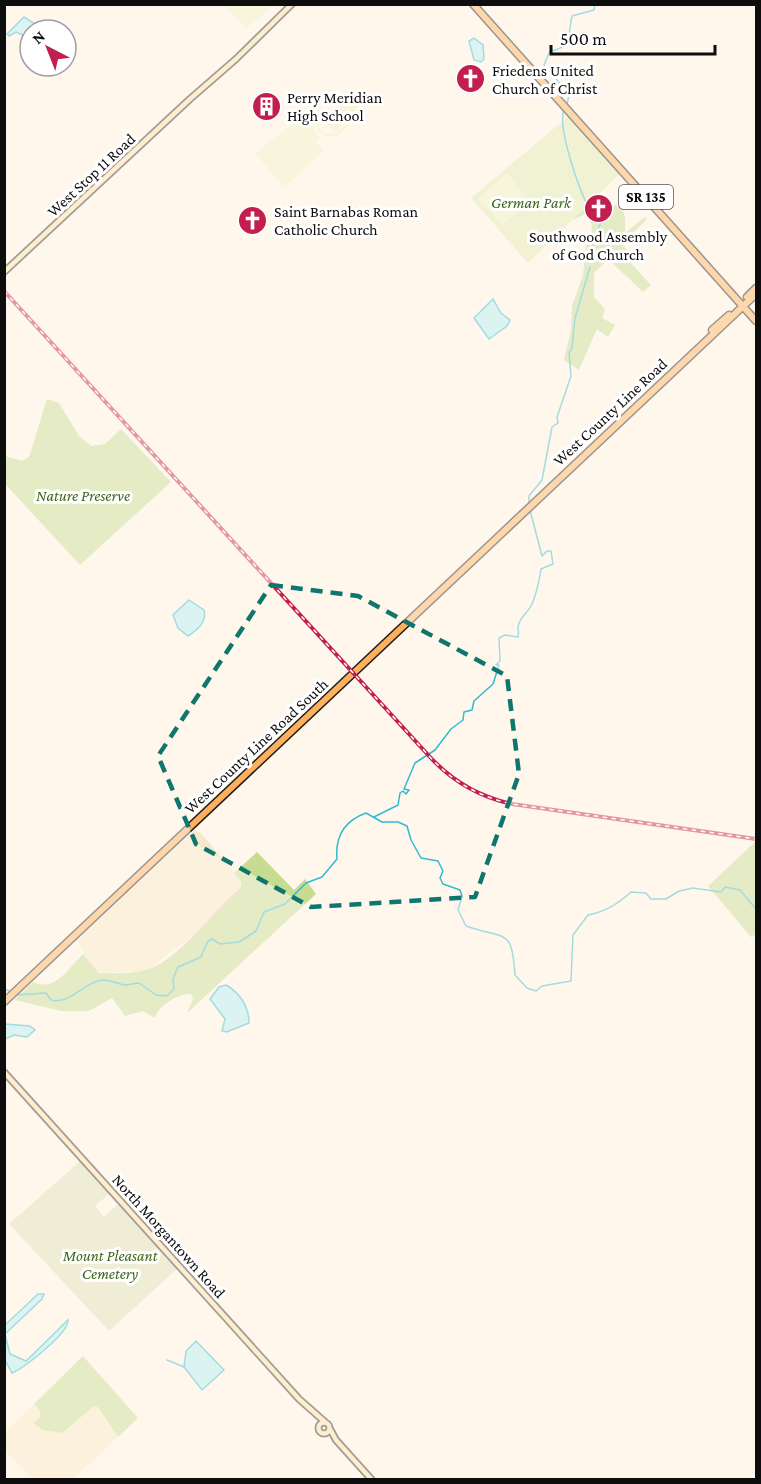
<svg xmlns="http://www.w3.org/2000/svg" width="761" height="1484" font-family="'Crimson Pro',serif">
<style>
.farmland{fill:#f6e8cb}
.green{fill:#deebb4}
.forest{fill:#c6dc93}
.cemetery{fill:#dee1bd}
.pitch{fill:#edf2c7;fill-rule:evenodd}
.water{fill:#afeff9;stroke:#33b9d3;stroke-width:1.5}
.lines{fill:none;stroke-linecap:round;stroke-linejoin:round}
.stream{stroke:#33b9d3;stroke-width:1.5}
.secondary-casing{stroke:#2f2f2f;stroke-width:8}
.primary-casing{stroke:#1e1e1e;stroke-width:9}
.secondary{stroke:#ffe0a7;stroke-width:4.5}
.primary{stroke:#feb05d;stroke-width:6}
.rail-casing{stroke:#c21f4e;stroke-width:4}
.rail{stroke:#fff;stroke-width:1.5;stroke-dasharray:4.5;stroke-linecap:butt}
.marked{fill:none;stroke:#0f766e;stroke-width:4.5;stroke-dasharray:12 8;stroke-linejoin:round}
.labels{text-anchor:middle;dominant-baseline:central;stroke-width:6;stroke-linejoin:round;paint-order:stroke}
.shield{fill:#fff;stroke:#565656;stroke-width:1.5}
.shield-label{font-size:15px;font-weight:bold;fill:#0d0d0d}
.poi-label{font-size:16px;fill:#0d0d0d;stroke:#fff;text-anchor:start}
.street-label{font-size:16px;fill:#0d0d0d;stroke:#fff}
.park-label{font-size:16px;font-style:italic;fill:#3d671a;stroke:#fff}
</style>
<rect width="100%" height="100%" fill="#fff7ec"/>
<path class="farmland" d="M195,830l6,3 38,46 2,9 -40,41 -51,39 -7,3 -44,2 -11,-11 -11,-22z
M34,1404l6,7v6l-4,3 7,10 19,3 31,-26h5l20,30 -45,42h-41l-27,-28v-19z"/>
<path class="green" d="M571,114l52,57 -95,92 -57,-65z"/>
<path class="forest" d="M594,199l10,11 12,-5c12,9 9,15 9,28l20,-16 2,2 -25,25 10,11 -1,8 20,22 -8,7 -35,-33 -14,14v24l11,12 -3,9 13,7 -7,12 -11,-8 -18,41 -15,-10 7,-31 1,-23 11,-31 3,-28 5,-12 1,-10 -6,-11 -14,6z
M47,399l12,4 20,33 12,10 14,-2 16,-15 50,53 -91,83 -75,-81v-28l17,5 7,-4z
M756,841v93l-5,3 -43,-51z
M257,852l37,38 11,-11 11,15 -129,119 6,-14 -2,-5c-13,-1 -33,12 -36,24l-12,-7 -18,5 -13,-18 -23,13h-28l-47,-11 19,-18c22,10 35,-13 50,-28l16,19c14,0 29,1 42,-2 35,-5 73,-63 100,-83v-6l-7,-9z
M83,1356l55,62 -20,19 -20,-30h-5l-31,26 -19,-3 -10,-7 7,-6v-6l-6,-7z"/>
<path class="cemetery" d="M80,1161l30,32 -15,13 9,11 15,-14 59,65 -69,63 -100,-107z"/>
<path class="pitch" d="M224,5h49l-27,24z
M353,86l1,4 11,6v13l-28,27h-13l-7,-6 1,-11zM356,93l8,7 -2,10 -27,23h-12l-4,-6c1,-12 25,-33 37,-34z
M350,96l10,12 -26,24 -11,-12z
M306,113c7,9 5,17 14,25l-4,4 7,9 -38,36 -30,-33z
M507,173l23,28 -27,24 -25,-26z"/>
<path class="water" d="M24,17l11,7 -10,12 -9,-4 -7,4 -2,-2z
M474,38l9,7 1,14 -3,3 -7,-2 -5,-19z
M493,299l8,14 9,7 -3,6 -18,13 -15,-21z
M189,600l15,10c3,12 -6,20 -16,26l-10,-8 -5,-13z
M226,985c14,8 23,22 23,38l-22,9 -5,-1 3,-12 -15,-20 9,-12z
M5,1024l25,2 5,4 -8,7 -13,-2 -9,4z
M38,1294h6l-2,5 -37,35v-9z
M68,1320c1,13 -44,48 -56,53l-7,-13v-26l5,20 16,7z
M196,1341l28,29 -22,20 -18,-23 2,-16z"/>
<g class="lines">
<path class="stream" d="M567,105l2,-11 -25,-29 6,-14c22,-3 18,-17 22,-35l22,-6 1,-6
M564,109c-7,18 15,81 25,99 3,5 8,10 12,14l-12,33 1,7
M529,503v-7l13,-16 10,-53 6,-4 -1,-6 14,-41 -2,-23 3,-5 3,-30 15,-51
M374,817l24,-12 2,-12 3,-2 3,3 3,-4 -5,-1 11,-26 20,-13 16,-21 12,-9 1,-8 8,-2 2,-9 19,-17 6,-19h-3l4,-4 -1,-23 6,-3 13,2c1,-3 0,-6 0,-10 1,-9 9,-14 13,-21 6,-12 8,-24 10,-37l12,-5 -2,-13h-4l-5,5 -12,-46
M4,989l8,3
M16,995l30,-2 5,7c19,5 33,-18 51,-20 8,-1 15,4 23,5 5,0 9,-2 14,-2l17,12 11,1 7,-7 -1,-10 5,-12 23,-10 7,-16 4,-2 8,5 19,-2 17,-11 8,-19 21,-8 21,-21 16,-6 15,-18c-2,-22 7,-38 29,-46l16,9h16l9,4 4,14 10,18 17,3 5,10 -3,7 3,6 17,6 2,6 -4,14 8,16c40,14 46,1 49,49l12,13 9,3 6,-5 29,-5 2,-46 15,-20c17,-3 30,-11 43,-23l15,1 5,6h15l13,-8 14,-3 28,4 4,-5 15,3 16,19
M167,1360l17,7"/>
<defs>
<path id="secondary" d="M4,272l186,-173 46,-40 56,-55
M4,1072l295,327 26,23
M318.5 1428a5.5 5.5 0 1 1 11 0a5.5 5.5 0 1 1-11 0Z
M330,1429l6,11 36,40"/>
<path id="primary" d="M473,4l283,317
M747,297l9,-9
M712,330l17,-15
M4,1002l752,-708"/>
</defs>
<use href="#secondary" class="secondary-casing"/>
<use href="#primary" class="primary-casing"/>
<use href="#secondary" class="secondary"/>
<use href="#primary" class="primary"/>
<defs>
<path id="rail" d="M4,291l426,466c23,25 50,40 82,47l244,35"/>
</defs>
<use href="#rail" class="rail-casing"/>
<use href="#rail" class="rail"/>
</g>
<path d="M0 0H761V1484H0ZM271,585l87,11 149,80 12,98 -44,123 -164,10 -115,-63 -38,-88z" fill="#fff7ec" fill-opacity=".55" fill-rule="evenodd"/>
<path class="marked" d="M271,585l87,11 149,80 12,98 -44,123 -164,10 -115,-63 -38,-88z"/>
<defs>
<symbol id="church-disc" viewBox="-11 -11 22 22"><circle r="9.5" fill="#c21f4e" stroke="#fff"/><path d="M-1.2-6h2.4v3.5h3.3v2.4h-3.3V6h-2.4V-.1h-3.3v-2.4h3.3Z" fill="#fff"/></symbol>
<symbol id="building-disc" viewBox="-11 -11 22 22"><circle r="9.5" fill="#c21f4e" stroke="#fff"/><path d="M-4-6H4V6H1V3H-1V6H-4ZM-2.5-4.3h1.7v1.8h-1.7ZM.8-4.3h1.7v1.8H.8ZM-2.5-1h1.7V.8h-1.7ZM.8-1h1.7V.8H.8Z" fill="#fff"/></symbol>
</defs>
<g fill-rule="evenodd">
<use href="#church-disc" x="454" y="62" width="33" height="33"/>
<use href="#building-disc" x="250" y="90" width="33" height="33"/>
<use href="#church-disc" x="582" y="192" width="33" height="33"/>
<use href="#church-disc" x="236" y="204" width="33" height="33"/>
</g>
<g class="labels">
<rect class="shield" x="619" y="185" width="54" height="24" rx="4.5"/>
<g class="shield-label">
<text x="646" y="197">SR 135</text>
</g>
<g class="poi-label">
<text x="492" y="70">Friedens United<tspan x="492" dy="18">Church of Christ</tspan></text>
<text x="287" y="97">Perry Meridian<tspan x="287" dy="18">High School</tspan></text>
<text x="274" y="211">Saint Barnabas Roman<tspan x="274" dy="18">Catholic Church</tspan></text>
<text x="598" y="236" text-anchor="middle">Southwood Assembly<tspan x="598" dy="18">of God Church</tspan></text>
</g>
<g class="street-label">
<text transform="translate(91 175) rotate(-43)">West Stop 11 Road</text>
<text transform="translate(610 412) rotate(-43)">West County Line Road</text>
<text transform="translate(256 746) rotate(-43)">West County Line Road South</text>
<text transform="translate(169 1236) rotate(48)">North Morgantown Road</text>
</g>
<g class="park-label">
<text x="531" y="202">German Park</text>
<text x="83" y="495">Nature Preserve</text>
<text x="110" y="1255">Mount Pleasant<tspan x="110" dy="18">Cemetery</tspan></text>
</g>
</g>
<rect width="761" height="1484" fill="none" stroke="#0d0d0d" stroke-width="12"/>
<g transform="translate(48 48) rotate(318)"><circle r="28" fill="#ffffff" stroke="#9e9e9e" stroke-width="1.5"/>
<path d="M0-4.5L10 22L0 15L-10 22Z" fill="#c21f4e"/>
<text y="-9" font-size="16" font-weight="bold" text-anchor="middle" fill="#0d0d0d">N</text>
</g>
<path d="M551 45v9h164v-9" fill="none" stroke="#0d0d0d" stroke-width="3"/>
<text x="560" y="45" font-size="18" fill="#0d0d0d" stroke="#ffffff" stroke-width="4.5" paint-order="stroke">500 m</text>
</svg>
